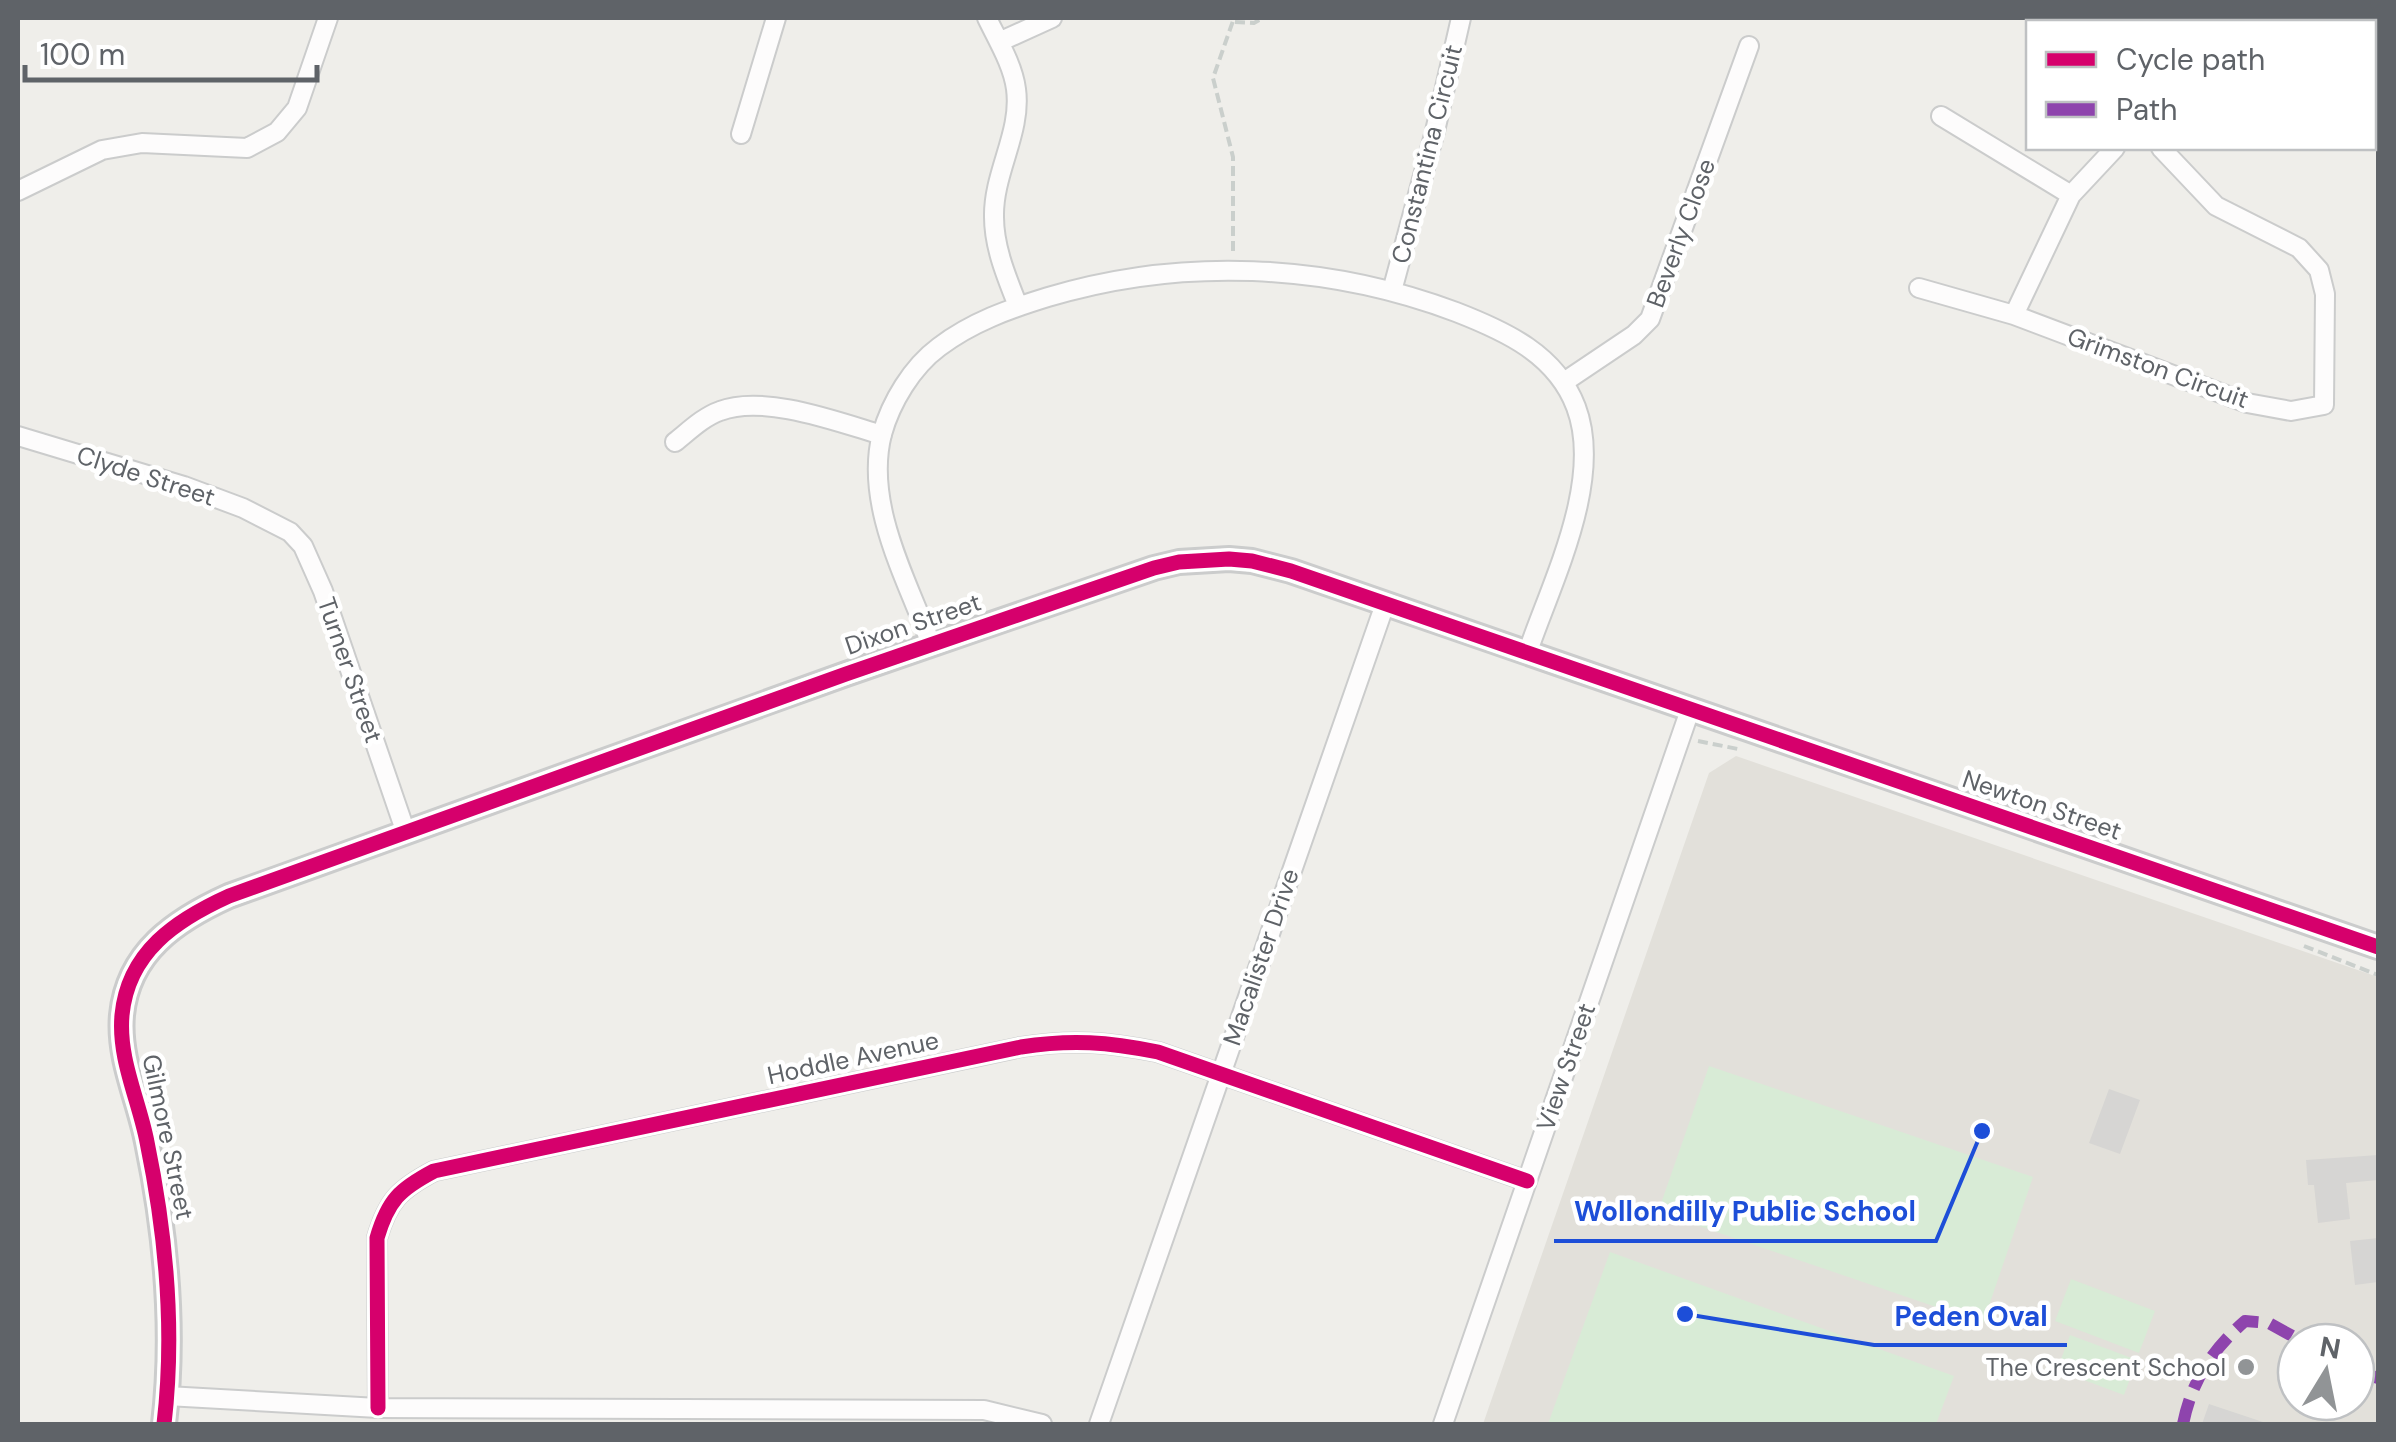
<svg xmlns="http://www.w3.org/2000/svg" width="2396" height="1442" font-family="'DM Sans',sans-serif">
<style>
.education{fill:#e2e0da;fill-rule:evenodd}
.green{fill:#d8ebd6}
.building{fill:#d6d5d3}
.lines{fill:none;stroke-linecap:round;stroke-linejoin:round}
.minor-casing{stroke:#cbcccc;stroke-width:22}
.tertiary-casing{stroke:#cbcccc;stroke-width:28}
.path{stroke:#cacfcc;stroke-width:4;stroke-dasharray:10 5;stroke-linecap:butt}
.minor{stroke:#fdfcfc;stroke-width:18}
.tertiary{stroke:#fdfcfc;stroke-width:22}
.quiet{stroke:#8e44ad;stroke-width:12;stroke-dasharray:25 12;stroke-linecap:butt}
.cycleway-casing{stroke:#fff;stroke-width:21}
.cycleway{stroke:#d6006c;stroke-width:15}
.poi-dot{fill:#919496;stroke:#fff;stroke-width:4}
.labels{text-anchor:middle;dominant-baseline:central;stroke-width:9;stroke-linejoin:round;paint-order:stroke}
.street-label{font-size:25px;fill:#5f6368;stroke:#fff}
.poi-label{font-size:25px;fill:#5f6368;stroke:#fff;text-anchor:end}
.leader{fill:none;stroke:#1d4ed8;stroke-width:4}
.callout-dot{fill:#1d4ed8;stroke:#fff;stroke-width:4}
.callout-label{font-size:28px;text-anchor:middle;font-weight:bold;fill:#1d4ed8;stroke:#fff;stroke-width:9;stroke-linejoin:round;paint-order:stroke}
</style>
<rect width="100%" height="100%" fill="#efeeea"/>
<path class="education" d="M1736,756l642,221v447h-895l226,-651zM2296,1342h60v60h-60z"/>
<path class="green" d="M1709,1066l324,111 -50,146 -325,-111z
M1610,1252l344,124 -18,48h-388z
M2071,1279l84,32 -16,42 -84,-32z
M2070,1335l67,25 -13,35 -67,-25z"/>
<path class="building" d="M2109,1089l31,11 -20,54 -31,-11z
M2378,1155v25l-32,3 4,36 -32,4 -4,-38h-6l-2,-25z
M2378,1238v44l-23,3 -5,-44z
M2209,1404l54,18 -1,2h-60z"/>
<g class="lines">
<defs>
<path id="minor" d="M987,18c10,21 26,47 29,71 6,43 -23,84 -22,128 0,31 13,61 24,89
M2250,22l5,-4
M999,42l53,-24
M1941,116l130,79
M741,134l35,-116
M18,191l84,-41 40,-7 105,5 30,-16 20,-24 31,-90
M1919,288l95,27 233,88 44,8 33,-6 1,-111 -6,-24 -20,-22 -83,-42 -55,-58
M1392,291l43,-160 26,-113
M2014,315l57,-120 44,-47
M1564,382l70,-47 16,-16 99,-273
M18,436l166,50 59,22 47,24 13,14 20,45 83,242
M675,442c14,-11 28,-25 45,-31 44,-17 118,11 162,24
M931,644c-24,-64 -67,-140 -49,-210 9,-32 30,-67 57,-87 33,-25 70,-38 109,-50 133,-40 278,-34 408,15 49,19 100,42 120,95 28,74 -25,176 -49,247
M167,1396l211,12 606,2 58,14
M378,1408l-1,-170c11,-38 23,-49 57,-67l587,-124c51,-8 87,-5 137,5l369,129
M1099,1424l286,-820
M1443,1424l247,-714"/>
<path id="tertiary" d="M164,1424c11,-93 2,-190 -17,-282 -8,-42 -29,-83 -25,-127 6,-63 54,-95 107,-119l617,-222 308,-106 25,-6 50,-3 23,2 39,10 1087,376"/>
</defs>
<use href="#minor" class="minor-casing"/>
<use href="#tertiary" class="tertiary-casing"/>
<path class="path" d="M1235,22l19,1 9,-5
M1233,251v-94l-20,-79 21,-60
M1698,741l40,8
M2304,946l74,29"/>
<use href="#minor" class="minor"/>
<use href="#tertiary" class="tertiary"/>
<path class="quiet" d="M2356,1371l22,7
M2183,1424c9,-44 29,-74 62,-103l24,2 34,19"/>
<defs>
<path id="cycleway" d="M378,1408l-1,-170c11,-38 23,-49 57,-67l587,-124c51,-8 87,-5 137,5l369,129
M164,1424c11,-93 2,-190 -17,-282 -8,-42 -29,-83 -25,-127 6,-63 54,-95 107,-119l617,-222 308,-106 25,-6 50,-3 23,2 39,10 1087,376"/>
</defs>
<use href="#cycleway" class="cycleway-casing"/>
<use href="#cycleway" class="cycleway"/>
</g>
<circle class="poi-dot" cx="2246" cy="1367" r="10"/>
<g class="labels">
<g class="street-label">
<text transform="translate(1427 154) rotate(-76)">Constantina Circuit</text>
<text transform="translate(1681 233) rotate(-70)">Beverly Close</text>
<text transform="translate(2158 368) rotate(20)">Grimston Circuit</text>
<text transform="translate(146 476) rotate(18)">Clyde Street</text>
<text transform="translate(913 624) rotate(-19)">Dixon Street</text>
<text transform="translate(350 670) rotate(71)">Turner Street</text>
<text transform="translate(2042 805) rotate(19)">Newton Street</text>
<text transform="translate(1261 957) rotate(-71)">Macalister Drive</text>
<text transform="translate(853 1058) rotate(-12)">Hoddle Avenue</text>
<text transform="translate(1566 1067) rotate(-71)">View Street</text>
<text transform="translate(168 1137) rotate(78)">Gilmore Street</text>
</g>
<g class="poi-label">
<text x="2226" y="1367">The Crescent School</text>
</g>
</g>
<path class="leader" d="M1982 1131L1936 1241H1554M1685 1314L1874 1345H2067"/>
<g class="callout-dot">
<circle cx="1982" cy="1131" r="10"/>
<circle cx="1685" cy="1314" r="10"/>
</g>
<g class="callout-label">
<text x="1745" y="1221">Wollondilly Public School</text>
<text x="1971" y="1326">Peden Oval</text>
</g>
<rect width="2396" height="1442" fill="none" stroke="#5f6368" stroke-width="40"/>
<rect x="2026" y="20" width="350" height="130" fill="#ffffff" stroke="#bfc1c3" stroke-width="2.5"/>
<rect x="2046" y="52" width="50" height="15" fill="#d6006c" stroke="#bfc1c3" stroke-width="2.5"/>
<text x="2116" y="70" font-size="30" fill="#5f6368">Cycle path</text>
<rect x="2046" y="102" width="50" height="15" fill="#8e44ad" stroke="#bfc1c3" stroke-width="2.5"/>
<text x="2116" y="120" font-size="30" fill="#5f6368">Path</text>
<g transform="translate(2326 1372) rotate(10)"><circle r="48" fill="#ffffff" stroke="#bfc1c3" stroke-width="2.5"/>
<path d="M0-8L18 38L0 25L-18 38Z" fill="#919496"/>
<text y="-15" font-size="28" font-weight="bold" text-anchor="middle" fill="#5f6368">N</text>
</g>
<path d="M25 65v15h292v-15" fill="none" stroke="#5f6368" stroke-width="5"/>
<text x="40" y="65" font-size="30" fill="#5f6368" stroke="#ffffff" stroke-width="8" paint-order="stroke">100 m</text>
</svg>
